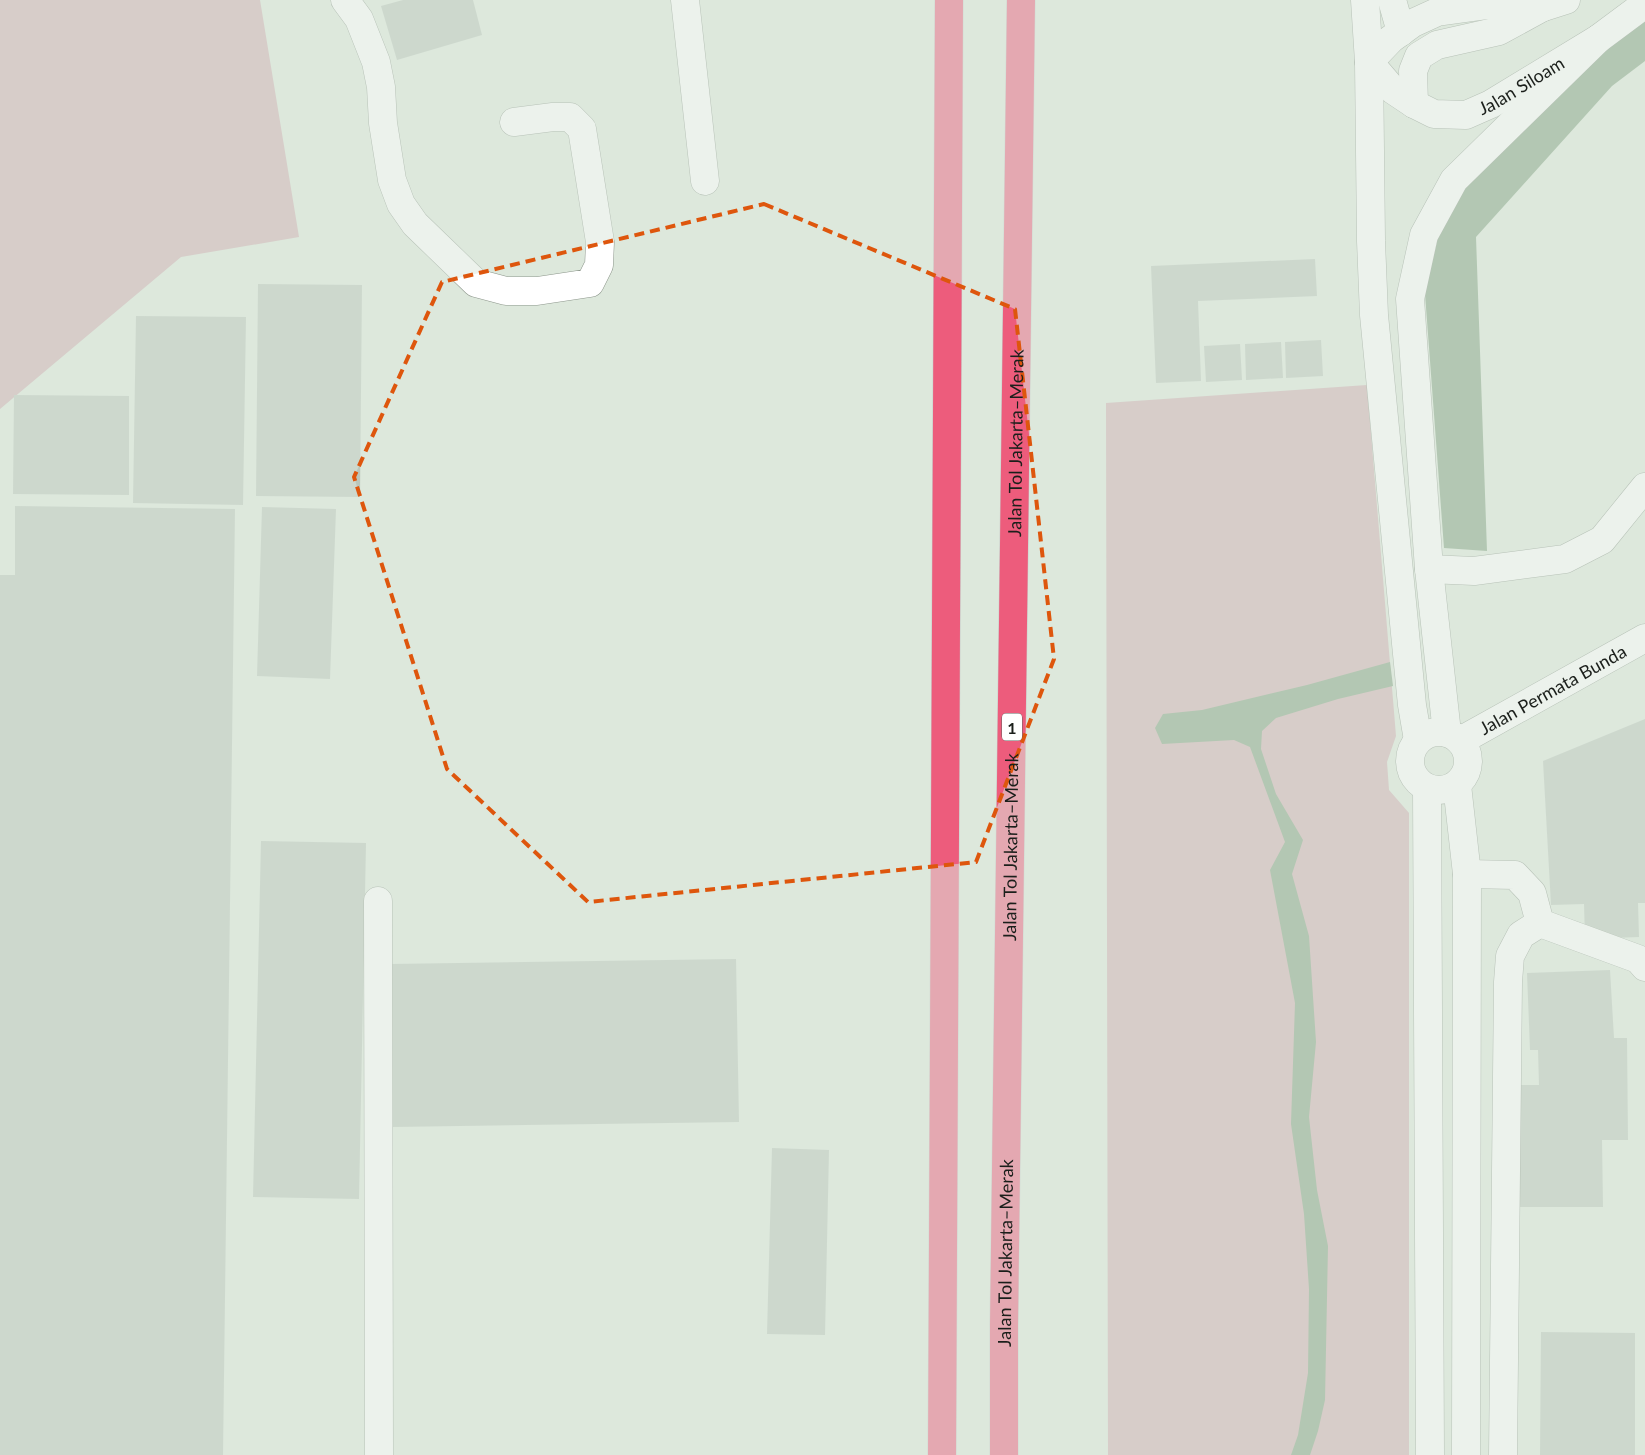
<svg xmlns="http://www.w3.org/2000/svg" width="1645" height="1455" font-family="Lato,sans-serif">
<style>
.green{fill:#d0adb1}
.water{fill:#81a180}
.building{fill:#bbc6bb}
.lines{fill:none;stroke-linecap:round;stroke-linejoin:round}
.minor-casing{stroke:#8c968b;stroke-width:29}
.highway-casing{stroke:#c8c9c8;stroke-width:29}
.minor{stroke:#fff;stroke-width:28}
.highway{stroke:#ed5c7c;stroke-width:28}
.marked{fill:none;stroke:#de560d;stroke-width:4;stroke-dasharray:10 6;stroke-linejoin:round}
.labels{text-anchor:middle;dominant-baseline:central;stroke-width:4;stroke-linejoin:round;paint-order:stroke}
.shield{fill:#fff;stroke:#5f625f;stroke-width:1}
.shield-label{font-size:16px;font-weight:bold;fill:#1b1f1b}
.street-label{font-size:18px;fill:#1b1f1b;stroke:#fff}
</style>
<rect width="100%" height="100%" fill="#dde8dc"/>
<path class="green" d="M0,0h260l39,237 -118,20 -181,152z
M1367,385l29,351 -9,26 2,28 20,23v642h-301l-2,-1052z"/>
<path class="water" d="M1645,10v51l-33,25 -136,151 11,314 -43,-3 -19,-254 14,-61 21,-47z
M1390,662l3,24 -55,13 -62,19 -14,13 -1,18 15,45 27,46 -11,34 17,62 7,106 -7,75 8,73 11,56 -3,154 -7,31 -8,24h-19l7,-20 10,-62 1,-84 -5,-75 -13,-90 4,-121 -25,-133 15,-28 -35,-95 -16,-7 -72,4 -7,-16 8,-14 39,-4 105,-25z"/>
<path class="building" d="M403,0h70l9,35 -85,25 -16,-54z
M1315,259l2,37 -119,5 3,80 -45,2 -5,-117z
M258,284l104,1 -2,212 -104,-1z
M136,316l110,1 -3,188 -110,-2z
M1321,340l2,36 -37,2 -1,-36z
M1281,342l2,36 -37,2 -1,-36z
M1240,344l2,36 -36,2 -2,-36z
M14,395l115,1v99l-116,-1z
M15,506l220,3 -12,946h-223v-880h15z
M262,507l74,2 -6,170 -73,-3z
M1645,719v184h-7l1,34 -54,2 -1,-35 -33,1 -8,-144z
M261,841l105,2 -7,356 -106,-2z
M736,959l3,163 -346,5 -3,-163z
M1610,970l4,68h13l1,102h-26l1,67h-89l-1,-122h26l-1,-35h-8l-3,-77z
M772,1148l57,2 -4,185 -58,-1z
M1541,1332l94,1v122h-95z"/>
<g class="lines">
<defs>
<g id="minor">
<path d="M345,0l14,19 17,43 5,25 2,36 9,57 9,24 14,20 61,59 30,8h31l53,-8 9,-18 1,-23 -18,-113 -12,-12h-17l-39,5"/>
<path d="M685,0l20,181"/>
<path d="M1365,0l4,62 2,179 3,74 38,390 6,35"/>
<path d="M1392,0l9,32"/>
<path id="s1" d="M1369,62l24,28 21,14 20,10 32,1 25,-11 107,-65 47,-35"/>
<path d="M1369,62l22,-23 22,-16 24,-11 51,-7 56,2 22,-7"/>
<path d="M1414,104l-1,-33 6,-15 18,-11 62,-14 44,-24"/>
<path d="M1429,569l45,2 91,-12 37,-19 43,-53"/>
<circle cx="1439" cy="761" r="29"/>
<path d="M1447,733l-18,-164 -19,-270 14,-64 30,-55 144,-141"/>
<path id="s2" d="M1460,741l185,-103"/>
<path d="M1457,785l10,89 -1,581"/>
<path d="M1427,788l3,667"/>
<path d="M1467,874l48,1 17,18 8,30 98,36 7,8"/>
<path d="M378,901l1,554"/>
<path d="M1503,1455l5,-473 2,-26 11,-21 19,-12"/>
</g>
<g id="highway">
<path d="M942,1455l7,-1455"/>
<path id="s3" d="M1004,1455v-130l17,-1325"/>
</g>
</defs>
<use href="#minor" class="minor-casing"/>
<use href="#highway" class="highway-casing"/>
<use href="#minor" class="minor"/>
<use href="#highway" class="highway"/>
</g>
<path d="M0 0H1645V1455H0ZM764,204l251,105 39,350 -78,203 -388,40 -141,-133 -93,-292 88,-195z" fill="#dde8dc" fill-opacity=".55" fill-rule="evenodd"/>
<path class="marked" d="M764,204l251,105 39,350 -78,203 -388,40 -141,-133 -93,-292 88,-195z"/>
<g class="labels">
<rect class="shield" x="1002" y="713.5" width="20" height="27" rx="4"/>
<g class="shield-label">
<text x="1012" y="727">1</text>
</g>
<g class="street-label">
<text stroke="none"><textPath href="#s1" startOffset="179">Jalan Siloam</textPath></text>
<text stroke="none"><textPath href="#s3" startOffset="1012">Jalan Tol Jakarta–Merak</textPath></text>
<text stroke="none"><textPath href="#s2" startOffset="106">Jalan Permata Bunda</textPath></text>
<text stroke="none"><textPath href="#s3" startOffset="608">Jalan Tol Jakarta–Merak</textPath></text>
<text stroke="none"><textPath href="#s3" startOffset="202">Jalan Tol Jakarta–Merak</textPath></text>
</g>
</g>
</svg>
